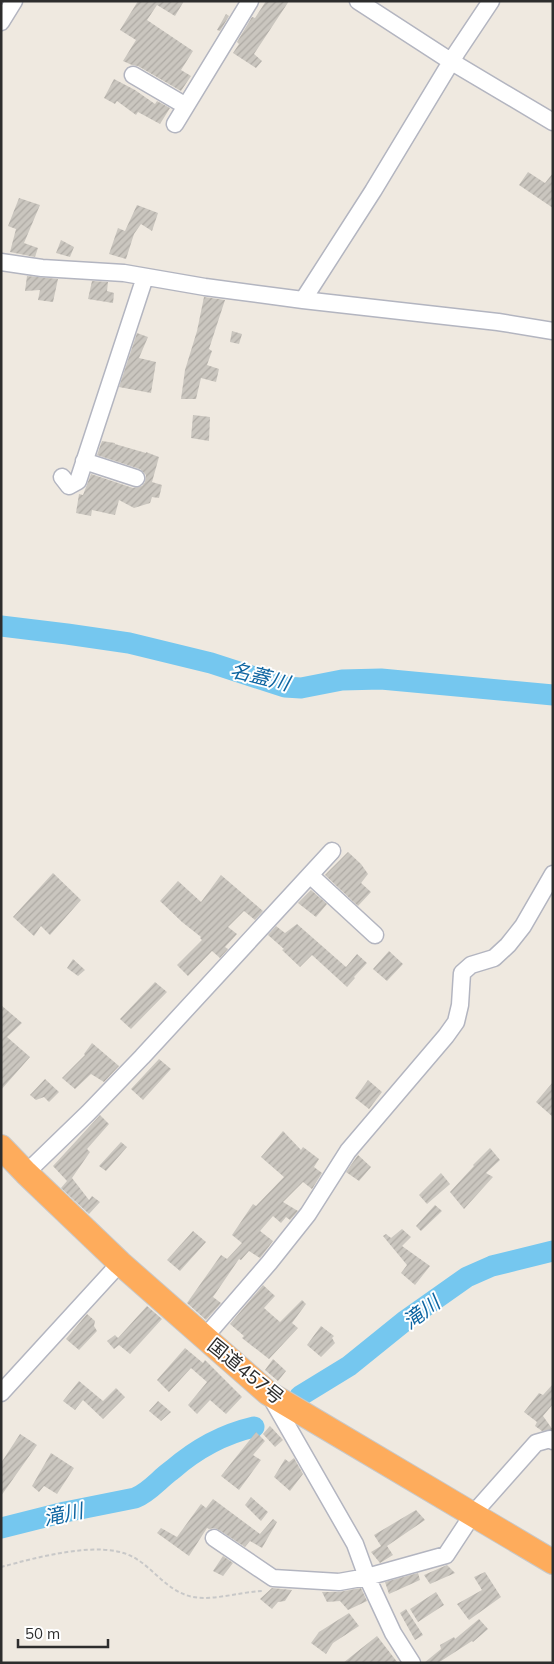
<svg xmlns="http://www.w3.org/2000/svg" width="554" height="1664" font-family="Mulish,'Noto Sans JP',sans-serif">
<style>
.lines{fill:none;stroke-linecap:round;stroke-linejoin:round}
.river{stroke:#75c7ef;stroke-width:21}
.building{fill:url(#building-hatch)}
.minor-casing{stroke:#b3b5c0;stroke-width:19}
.highway-casing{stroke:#c8c8c8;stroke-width:26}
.path{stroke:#c8c8c8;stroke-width:2;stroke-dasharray:4 2.5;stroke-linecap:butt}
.minor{stroke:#fff;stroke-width:16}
.highway{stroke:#feac5c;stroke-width:24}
.labels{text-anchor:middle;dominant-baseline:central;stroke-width:4;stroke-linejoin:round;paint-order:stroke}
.street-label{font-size:19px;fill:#2d2d2d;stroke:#fff}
.water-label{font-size:20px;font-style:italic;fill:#0e65a1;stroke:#fff}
</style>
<defs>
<pattern id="building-hatch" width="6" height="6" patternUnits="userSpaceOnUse" patternTransform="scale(1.25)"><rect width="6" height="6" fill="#cac6bf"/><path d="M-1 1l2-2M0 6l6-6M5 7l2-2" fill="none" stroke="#aeaaa4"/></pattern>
</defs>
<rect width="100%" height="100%" fill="#efe9e0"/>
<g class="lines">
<path class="river" d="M1,626l66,8 62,9 82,20 74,24 16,1 41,-8 39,-1 172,16
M300,1396l49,-30 57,-46 61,-43 25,-11 61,-15
M1,1528l64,-16 70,-14c15,-6 24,-19 37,-28 23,-20 52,-36 82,-43"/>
</g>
<path class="building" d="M138,1h46l-9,15 -18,-11 -10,15 46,31 -12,19 10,6 -10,15 -43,-25 -6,-1 -9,-4 13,-21 -16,-10z
M266,1h23l-35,53 8,7 -6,7 -23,-15 6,-9 -2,-2 15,-25 3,1z
M226,14l3,2 -9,15 -3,-1z
M114,79l21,11 20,14 2,-3 13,7 -10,16 -22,-12 -2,3 -19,-14 -2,3 -11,-6z
M528,172l17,11 8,-10v35l-34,-23z
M19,198l21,7 -16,38 14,5 -3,9 -25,-5 6,-23 -8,-3z
M137,205l21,8 -6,18 -11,-7 -7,10 -8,25 -17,-5 9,-26 7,3z
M61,240l13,7 -4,10 -14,-4z
M27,276l31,3 -5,23 -15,-2 2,-10 -15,1z
M92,281l16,1 -1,9 7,2 -1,10 -25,-4z
M204,297l21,3 -16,49 3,2 -5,14 12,4 -3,13 -15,-4 -5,21h-15l4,-29 12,-39z
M232,331l10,3 -3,10 -9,-2z
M137,333l11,4 -9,21 17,4 -5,31 -32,-6z
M193,415l17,2 -1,24 -18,-3z
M102,441l13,2v1l31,9v-1l13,5 -7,25 10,3 -3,13 -7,-1 -2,6 -16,5 -15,-8 -4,15 -23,-5 -1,6 -15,-3 3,-19 4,1 8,-21 42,14 9,-2 3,-4 1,-7 -6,-6 -43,-14z
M348,852l13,12 7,10 -7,9 10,9 -13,14 -33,-31z
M53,873l28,27 -31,35 -9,-9 -7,10 -21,-19z
M221,875l42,36 -8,9 -11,-9 -16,16 9,7 -12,13 3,2 -8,9 -8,-7 -24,25 -11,-11 25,-25 -2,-2 1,-1 -19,-15 -22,-21 18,-20 23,21z
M311,890l16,14 -11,13 -18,-14z
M297,924l49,43 11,-13 10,9 -13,14 1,1 -8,9 -35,-32 -12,12 -18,-17 2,-1 -16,-14 8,-9 9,7z
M389,951l14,13 -16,17 -14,-12z
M73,959l12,11 -7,6 -11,-8z
M155,982l12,10 -36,37 -11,-10z
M1,1005l21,18 -15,14 23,20 -29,33z
M92,1043l27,23 -15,16 -13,-8 -16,15 -13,-11 23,-23 -1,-1z
M159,1059l12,10 -28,31 -12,-11z
M45,1079l14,13 -10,10 -5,-5 -8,3 -6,-5z
M368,1080l14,12 -13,17 -14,-11z
M553,1082v35l-17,-15z
M100,1115l9,9 -22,25 3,3 -18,26 17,22 3,-4 8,6 -11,12 -28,-26 6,-7 -14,-15z
M283,1131l18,19 2,-3 16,12 -5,8 8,6 -10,16 -9,-7 -20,20 15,9 -8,9 -4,-3 -5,6 -8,-7 -13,15 13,10 -13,17 -11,-7 -8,9 -2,-1 -26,38 8,6 -15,17 -19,-17 34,-48 6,4 15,-16 -10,-8 21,-31 3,2 28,-29 -23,-20z
M121,1142l6,5 -21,24 -7,-5z
M490,1148l10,12 -14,13 7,4 -29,32 -14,-17 24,-26 -1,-1z
M358,1155l13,12 -12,14 -13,-9z
M441,1173l9,11 -23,20 -8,-9z
M435,1205l7,6 -21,20 -5,-5z
M402,1229l9,8 -9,9 28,20 -15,19 -14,-12 6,-8 -24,-29 3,-2 5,4z
M193,1231l13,11 -26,29 -13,-11z
M263,1285l12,11 -11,12 16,14 22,-22 4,4 -14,19 6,5 -29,31 -27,-21 2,-2 -14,-12z
M147,1306l15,13 -32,35 -11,-9 -5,4 -7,-8 8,-6 3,3z
M87,1314l8,7 -1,5 3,5 -18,19 -13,-11z
M321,1326l13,10 -2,2 3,5 -14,14 -14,-12z
M185,1348l18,15 2,-3 37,37 -16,17 -16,-14 -13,14 -9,-9 19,-23 -16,-14 -22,24 -12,-12z
M273,1359l13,12 -8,10 -13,-11z
M79,1381l24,20 13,-13 9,9 -22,22 -20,-19 -8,10 -12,-9z
M553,1384v20l-10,12 10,14 -11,1 -7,-5 2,-4 -13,-10 15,-19 4,2z
M158,1401l13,11 -10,9 -12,-10z
M270,1426l13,14 -8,7 -12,-13z
M256,1432l9,9 -12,14 8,5 -22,30 -18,-14z
M20,1434l17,11 -36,51v-33z
M51,1453l23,15 -17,26 -13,-8 -5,6 -7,-6z
M294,1458l9,16 -13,17 -16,-14 11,-18 4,3z
M251,1497l17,15 -7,9 -16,-16z
M213,1499l47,35 13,-15 4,3 -15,26 -12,-7 -5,6 -26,-17 -5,-2 -5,1 -2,-1 -18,28 -32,-23 4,-5 16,9 24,-33 5,4z
M416,1510l9,10 -38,26 6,9 -13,8 -9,-11 10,-6 -7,-11z
M223,1556l10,7 -10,13 -10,-5z
M447,1565l8,8 -25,11 -6,-9z
M485,1572l16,25 -32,23 -12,-16 25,-14 -8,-13z
M418,1573l2,7 -31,14 -4,-12z
M272,1588l20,2 -7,11 -7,1 -6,7 -12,-10z
M361,1588l6,13 -19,9 -8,-9 -13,1 -5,-10h17z
M436,1592l8,13 -26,17 -8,-13z
M406,1609l17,26 -8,5 -15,-27z
M349,1613l10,13 -26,17 -7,11 -15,-11 8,-11z
M479,1619l9,10 -15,13 -1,-1 -34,22h-14l17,-14 -1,-4 14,-8 1,2z
M377,1636l21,27h-55z"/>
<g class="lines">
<defs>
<path id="minor" d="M358,1l94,61 101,60
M1,22l13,-21
M133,75l53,31
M175,124l75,-123
M1,262l41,6 82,5 81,14 98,13 195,22 55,9
M303,300l70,-109 84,-139 34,-51
M84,461l52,17
M62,477l7,9 9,-5 67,-204
M311,876l64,59
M26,1173l62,-60 54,-56 190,-206
M204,1338l65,-75 39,-49 40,-63 98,-115 10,-14 4,-17 2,-32 9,-8 23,-7 14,-13 15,-19 30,-52
M1,1393l119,-130
M269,1394l86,150 12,33 26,56 19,30
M214,1538l59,40 66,4 28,-5 79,-22 27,-41 63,-71 14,-4 3,2"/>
<path id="highway" d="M1,1147l25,26 94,90 148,130 285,169"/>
</defs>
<use href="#minor" class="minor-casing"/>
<use href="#highway" class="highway-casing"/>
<path class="path" d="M1,1567c34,-9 100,-28 132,-10 19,10 32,31 53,38 21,8 52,-3 76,-4"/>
<use href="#minor" class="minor"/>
<use href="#highway" class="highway"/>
</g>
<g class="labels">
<g class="street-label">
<text transform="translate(246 1371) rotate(39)">国道457号</text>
</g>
<g class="water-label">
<text transform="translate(260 676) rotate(14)">名蓋川</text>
<text transform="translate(421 1312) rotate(-37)">滝川</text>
<text transform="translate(63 1514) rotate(-12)">滝川</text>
</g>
</g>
<rect width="554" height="1664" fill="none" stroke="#2d2d2d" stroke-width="5"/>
<path d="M18 1639v8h90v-8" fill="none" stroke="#2d2d2d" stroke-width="2.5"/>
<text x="25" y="1639" font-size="15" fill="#2d2d2d" stroke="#ffffff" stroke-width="4" paint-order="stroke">50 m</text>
</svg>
